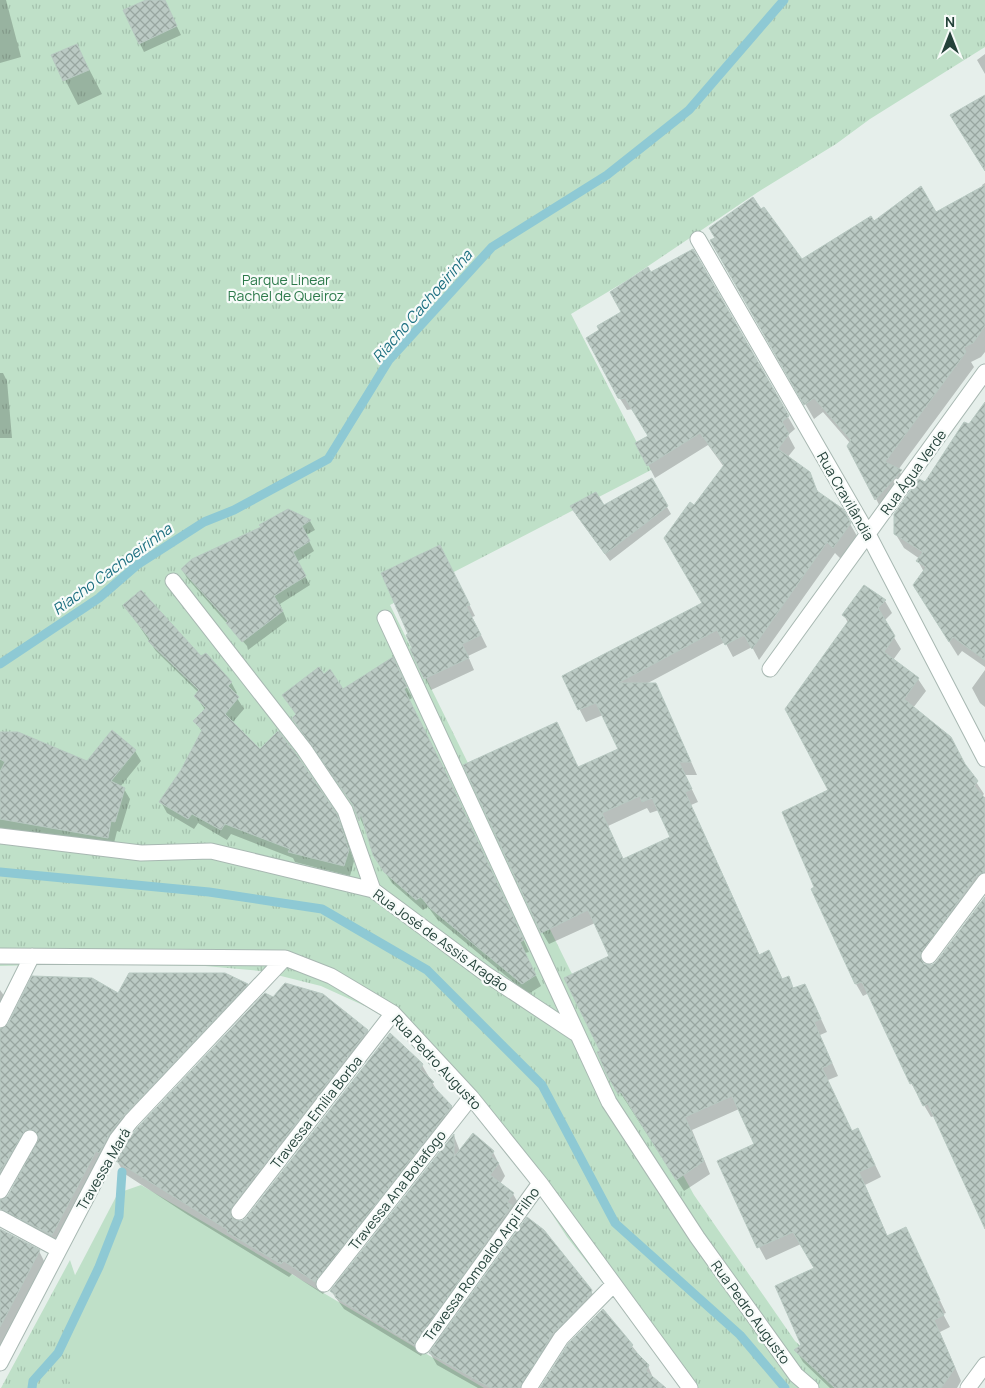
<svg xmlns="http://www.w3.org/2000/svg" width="985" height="1388" font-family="Manrope,sans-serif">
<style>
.grass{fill:#bfe0c8}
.park{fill:url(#park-tufts)}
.shadow{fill:#0003;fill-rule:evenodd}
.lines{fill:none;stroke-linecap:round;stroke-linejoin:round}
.stream{stroke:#8ec9d4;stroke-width:9}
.building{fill:url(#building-cross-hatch);stroke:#b8c9c2;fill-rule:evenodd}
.minor-casing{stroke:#a8b8b2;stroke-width:17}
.minor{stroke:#fff;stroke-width:15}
.labels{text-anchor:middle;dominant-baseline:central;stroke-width:4.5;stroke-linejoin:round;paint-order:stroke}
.park-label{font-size:14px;fill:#2d7a4b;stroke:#f7fbf9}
.street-label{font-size:14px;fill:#24423a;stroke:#f7fbf9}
.water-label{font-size:15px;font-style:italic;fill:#1c6f80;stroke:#f7fbf9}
</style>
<defs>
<pattern id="park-tufts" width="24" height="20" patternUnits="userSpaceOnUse" patternTransform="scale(1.25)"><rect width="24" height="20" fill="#bfe0c8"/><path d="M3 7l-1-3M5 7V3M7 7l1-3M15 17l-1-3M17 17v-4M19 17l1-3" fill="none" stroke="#a4c1ad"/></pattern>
<pattern id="building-cross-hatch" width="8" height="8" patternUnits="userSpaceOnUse" patternTransform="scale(1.25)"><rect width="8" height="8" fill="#bbcac4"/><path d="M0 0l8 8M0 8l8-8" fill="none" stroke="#98a6a0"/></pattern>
</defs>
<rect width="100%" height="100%" fill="#e6efeb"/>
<path class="grass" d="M141,1185l343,203h-468l102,-195z"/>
<path class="park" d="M0,0h985v47l-115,72 -34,25 -78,48 -132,89 -55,33 80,156 -261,135 180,365 124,225 101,146 27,25 18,22h-154l-119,-151 -55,-84 -115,-128 -30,-18 -46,-21 -60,-15 -56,-5 -119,-2 -86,2z
M70,1260l7,21 -9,99 6,8h-73z"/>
<path class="shadow" d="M0,0h6l15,57 -21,6z
M150,0h14l17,35 -37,17 -19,-40z
M77,46l25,48 -24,11 -25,-49z
M985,54v20l-8,-14z
M985,183v169l-4,5 -10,5 3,5 -76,103 12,16 -26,28 -36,-68 2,-3 -27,-31 -9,7 -103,-178 90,20 73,-38 62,-9 47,-27 -1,-2z
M693,251l102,178 -7,6 7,13 -8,10 22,15 10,21 23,16 15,26 -16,23 -6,-6 -76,107 -7,-13 -19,10 -8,-15 -79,42h9l7,13 35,78h-12l13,27 -7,3 69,151 9,-4 14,28 5,-2 6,11 17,8 16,35 -7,3 18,41 -10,4 24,52 6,-3 23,48 -16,8 23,52 18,-8 40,84 -3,1 7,13 -10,5 21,49 -4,7h-127l-27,-26 -7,-12 7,-4 13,-77 -15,-25 -35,16 -7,-13 -40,-85 36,-17 -16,-36 -47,21 18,44 -26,17 -76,-117 -6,-23 9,-95 -16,-33 -46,21 -7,-12 15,-208 21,44 42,-19 -17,-34 -17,7 -23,-45 141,-73 -10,-97 30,-40 -16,-22 -53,33 -18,-35 13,-6 -17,-28 -6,1 -8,-13 -19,-67 22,-18 29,-38zM647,808l3,5 9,-3 12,28 -47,22 -16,-34z
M0,373h3l4,8 5,57h-12z
M985,404v263l-23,-16 -4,5 -35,-56 1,-28 -6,-11 2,-2 -16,-11 -9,-15 31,-50z
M651,479l20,35 -61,47 -34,-46 28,-9z
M288,510l22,11 5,9 -9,5 8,16 -17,11 13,23 -30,19 7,17 -39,29 -1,-4 -60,-68 -5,-9 79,-41z
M446,558l29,58 -3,1 15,30 -19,9 6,14 -43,20 -20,-41 2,-1 -3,-14z
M864,587l21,14 7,12 -8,8 17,28 -8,11 25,19 8,12 -13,17 53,59 18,27 -2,2 3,5v73l-85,108 16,13 69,-78v186l-54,14 -20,-34 -42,-90 -6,3 -7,-12 -44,-95 4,-1 14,-97 18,-168 -4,-8z
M125,605l76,53 30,24 6,11 -2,2 9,14 -12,14 28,28 75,64 7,11 12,35 -4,15 -55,-14 -2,-4 -62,-24 -4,6 -29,-17 -4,6 -27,-16 -6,-11 21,-31 20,-39 -7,-11 10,-11 -9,-14 3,-3 -43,-42z
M398,669l14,29 -3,2 43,85 77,167 -4,1 16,33 -13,8 -91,-75 -9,-12 -5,3 -31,-27 -11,-17 -15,-39 -1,2 -9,-20 -56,-80 -7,-11 4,-3 -14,-20 41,-19 19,15z
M985,670v37l-5,-4 -8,-15z
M112,732l23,19 6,10 -21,26 4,2 6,10 -10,33 -3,-1 -4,16 -113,-19v-89l87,23z
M247,985l6,11 -123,130 -72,120 -58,-22v-14l4,1 -4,-3v-7l9,-5 30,-55h-7l-32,54v-164l118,-36z
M0,990l10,14 -10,21z
M367,1030l8,13 -137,179h4l180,-157 17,29 12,12 8,13 -136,175 -31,-20 -3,3 -101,-62 -63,-41 -8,-13z
M454,1136l6,15 33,1 12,24 -5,8 13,10 7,12 -2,13 -97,137 -77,-47 -13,-18z
M0,1230l39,21 6,12 -45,88z
M591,1291l7,13 -38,41 -28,43h-54l-41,-23 -7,-12z
M632,1346l16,20 6,14 7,8h-119z"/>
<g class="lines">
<path class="stream" d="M0,664l99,-66 38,-33 67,-43 30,-12 94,-51 61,-99 103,-113 115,-72 82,-65 95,-110
M0,872l209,20 113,17 105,61 115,115 73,138 125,112 45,53
M32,1388l1,-7 25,-28 41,-86 20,-51 3,-44"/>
</g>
<path class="building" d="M146,0h19l12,26 -38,18 -16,-34z
M77,44l12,26 -26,11 -12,-26z
M985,95v76l-35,-56z
M985,185v141l-12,17 -9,4 2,5 -81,110 17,8 -27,30 -28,-54 4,-6 -37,-42 -10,7 -94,-165 5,-2 -6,-10 44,-31 8,12 3,-2 38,52 69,-43 3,5 47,-35 15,26z
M693,249l96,167 -7,6 7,12 -11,15 32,23 7,19 26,18 8,14 -18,25 -6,-6 -75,107 -8,-14 -19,10 -8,-15 -99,53h38l35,79h-12l13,27 -7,3 74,163 10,-5 13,29 7,-3 4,12 12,-4 16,35 -7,3 18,41 -10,5 30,63 6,-3 17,37 -16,7 28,64 19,-9 34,73 -3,1 7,14 -10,5 21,48 -14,20h-106l-41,-38 7,-5 -26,-59 39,-18 -21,-36 -36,16 -40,-87 37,-17 -22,-48 -47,21 19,44 -28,19 -55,-88 -3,2 -11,-19 -10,-23 3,-1 -36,-73 45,-22 -21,-46 -47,23 -78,-168 94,-43 21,45 40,-18 -22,-46 -18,7 -16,-34 140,-73 -38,-65 26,-36 4,3 30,-40 -24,-32 -53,33 -12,-23 13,-7 -23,-38 -4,1 -3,-1 -32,-60 13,-8 -2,-4 24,-14 -11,-20 38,-25 3,5zM640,796l2,6 10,-4 18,39 -47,22 -21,-46z
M985,402v258l-32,-23 -4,5 -36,-57 13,-18 -10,-6 7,-9 -29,-18v-20l25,-35 6,3 39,-60 5,2z
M652,478l16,28 -63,48 -35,-48 26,-14 8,13z
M288,509l23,11 -9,6 8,15 -17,11 13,24 -32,20 9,15 -41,31 -16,-19 2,-2 -47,-52 11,-10 69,-32 -2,-2z
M440,545l30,60 -4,1 15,29 -19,9 7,14 -45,21 -14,-30 2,-1 -6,-13 2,-1 -27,-61z
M864,585l22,15 -8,8 17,28 -11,16 35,26 -15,21 47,38 14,27 13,17 -4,5 11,12v74l-8,3 -57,80 4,9 8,1 4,-3 49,-65v332l-57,-125 -5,2 -11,-23 -2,1 -48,-102 -7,2 -44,-95 3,-2 -32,-75 46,-22 -43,-81 64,-89 -7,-5z
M141,590l60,66 5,-3 26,29 -4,4 11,11 -14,17 35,35 18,-18 18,23 41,60 12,36 -5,16 -56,-14 2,-3 -65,-25 -4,6 -29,-16 -4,5 -29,-17 22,-32 21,-40 -9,-9 13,-13 -12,-12 5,-6 -51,-49 2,-2 -27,-34z
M393,657l14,30 -3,2 42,84 78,167 -4,2 16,33 -14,9 -92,-76 -9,-11 -5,3 -32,-28 -11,-17 -12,-41 -2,7 -6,-16 -61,-87 4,-4 -14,-19 37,-28 5,7 6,-5 13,20z
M112,730l24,20 -25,31 14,7 -10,34 -4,-1 -3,17 -108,-19v-47l5,-10 -5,-3v-27h18l69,29z
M129,973h96l23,11 -124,131 -14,18 -11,20 -3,-2 -44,84 -52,-26v-9l8,-4 31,-58 -4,-8h-10l-25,42v-143l8,-5 24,-48 60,2 26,15z
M285,983l38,11 45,36 -136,176 -2,9 4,5 8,1 4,-3 144,-185 33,31 -3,5 14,13 -3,2 21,22 -137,176 -31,-21 -3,3 -54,-32 1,-2 -112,-69 9,-17 13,-17 127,-134 8,4z
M473,1133l21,18 -3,5 8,7 -9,12 24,18 -7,9 5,3 -98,140 -79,-48 1,-2 -6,-4 124,-157v23z
M527,1217l17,13 48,60 -1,4 -38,39 -33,55h-29l-62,-35z
M0,1229l40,21 -40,77z
M603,1309l30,36 -2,2 18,18 -3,6 20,17h-126l28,-44z"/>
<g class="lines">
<defs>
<path id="minor" d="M698,239l170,295 117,225
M173,581l131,168 41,61 28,80
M385,618l224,484 88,135 99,138 15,13
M770,669l215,-297
M0,836l141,17 70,-2 162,39 113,84 89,59
M0,956l285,2 46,18 62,37 78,84 69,86 150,205
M929,956l56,-75
M0,1020l32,-64
M0,1191l30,-53
M239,1212l154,-199
M0,1218l59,32
M324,1284l147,-187
M423,1346l117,-163
M0,1363l117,-224 14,-18 154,-163
M529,1388l32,-50 53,-54
M968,1388l17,-23"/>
</defs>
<use href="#minor" class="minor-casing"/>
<use href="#minor" class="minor"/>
</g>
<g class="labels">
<g class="park-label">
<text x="286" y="279">Parque Linear<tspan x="286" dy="16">Rachel de Queiroz</tspan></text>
</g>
<g class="street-label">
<text transform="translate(913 472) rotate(-54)">Rua Água Verde</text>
<text transform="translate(846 496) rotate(60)">Rua Cravilândia</text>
<text transform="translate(441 940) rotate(36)">Rua José de Assis Aragão</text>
<text transform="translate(437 1062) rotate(47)">Rua Pedro Augusto</text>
<text transform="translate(316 1112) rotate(-52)">Travessa Emília Borba</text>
<text transform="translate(103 1169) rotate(-60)">Travessa Mará</text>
<text transform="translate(397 1190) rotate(-52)">Travessa Ana Botafogo</text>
<text transform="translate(481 1264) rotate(-54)">Travessa Romoaldo Arpi Filho</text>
<text transform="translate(751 1312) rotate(54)">Rua Pedro Augusto</text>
</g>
<g class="water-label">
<text transform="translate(422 306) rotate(-49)">Riacho Cachoeirinha</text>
<text transform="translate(112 569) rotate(-36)">Riacho Cachoeirinha</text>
</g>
</g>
<g transform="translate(950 35)" stroke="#f7fbf9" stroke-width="4" paint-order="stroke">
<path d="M0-4L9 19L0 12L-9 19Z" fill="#24423a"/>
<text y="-8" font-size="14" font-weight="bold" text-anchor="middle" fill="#24423a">N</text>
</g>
</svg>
